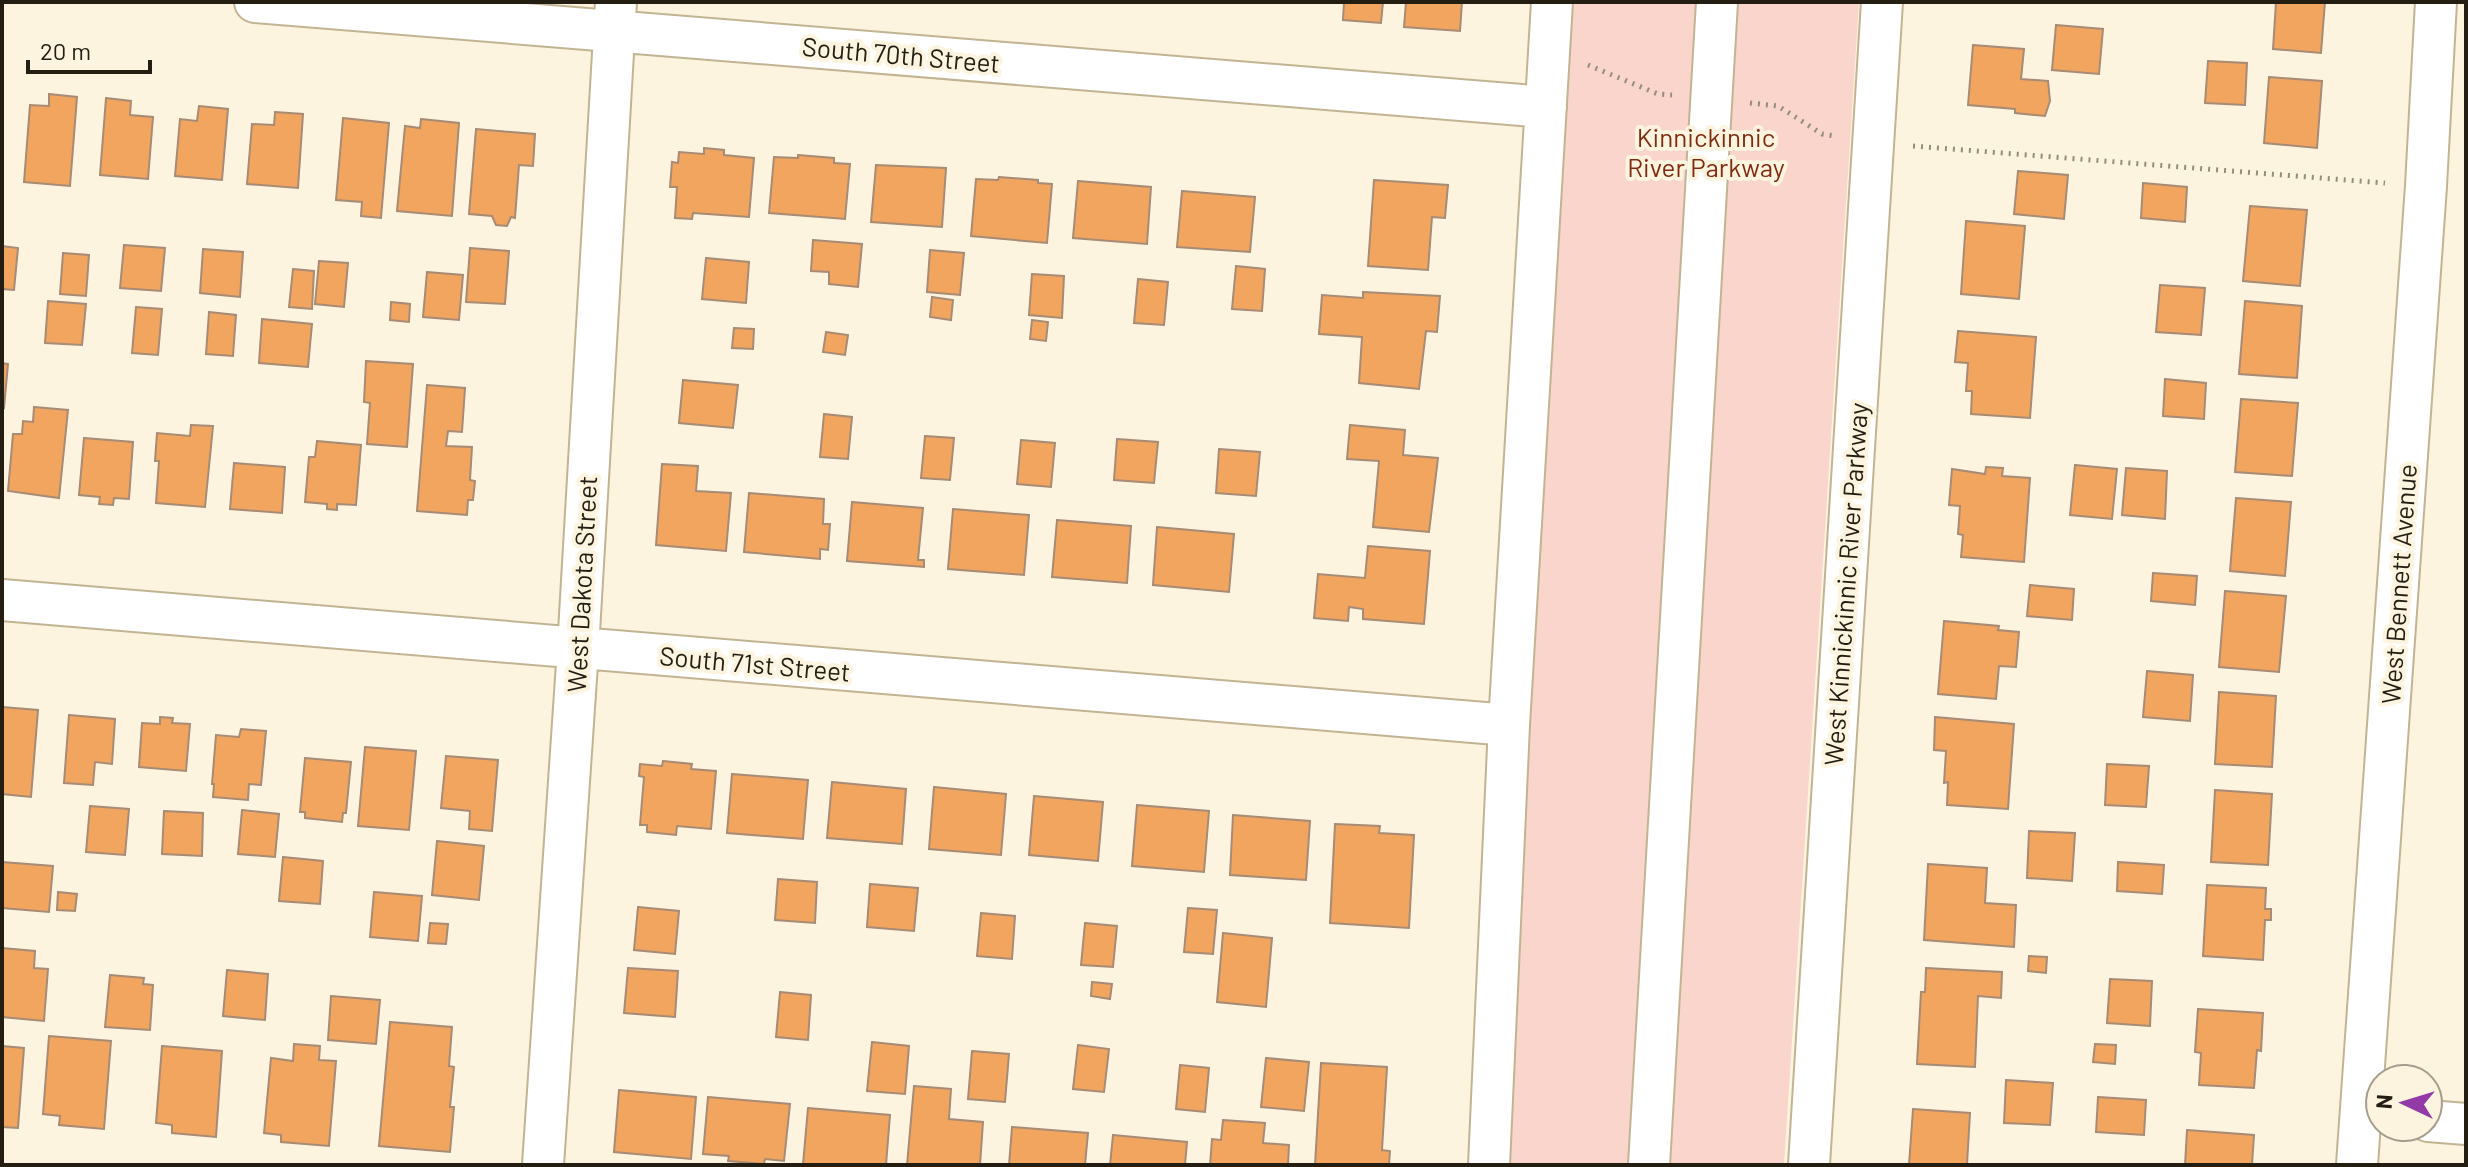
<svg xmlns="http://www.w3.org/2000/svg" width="2468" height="1167" font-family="Barlow,sans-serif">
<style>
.green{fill:#f9d5cb}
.building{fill:#f2a55f;stroke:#a78b74;stroke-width:2}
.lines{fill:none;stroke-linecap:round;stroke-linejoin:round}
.minor-casing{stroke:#c2b493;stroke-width:44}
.path{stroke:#948d7c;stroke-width:5;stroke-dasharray:2 6;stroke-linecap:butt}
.minor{stroke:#fff;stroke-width:40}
.labels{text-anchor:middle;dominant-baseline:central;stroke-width:8;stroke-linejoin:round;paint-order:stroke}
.street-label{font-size:26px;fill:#231e11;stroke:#fdf4e0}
.park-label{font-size:26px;fill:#802a10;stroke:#fdf4e0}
</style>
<rect width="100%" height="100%" fill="#fdf4e0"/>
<path class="green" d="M1570,2h289l-75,1163h-280z"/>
<path class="building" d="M1344,2h39l-2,21 -38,-3z
M1406,2h56l-2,29 -56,-4z
M2276,2h49l-4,51 -48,-4z
M2056,25l47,4 -4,45 -47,-4z
M1973,45l51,4 -3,30 27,2 2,20 -5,15 -30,-3v-4l-47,-4z
M2208,61l39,2 -2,42 -40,-2z
M2269,77l53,4 -5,67 -53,-5z
M49,94l28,3 -7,89 -46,-4 6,-77 19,1z
M106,98l25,3 -1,14 23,2 -5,62 -48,-4z
M199,106l29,3 -6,71 -47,-4 5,-57 17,2z
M275,112l28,2 -5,74 -51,-4 5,-60 22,1z
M343,118l46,5 -8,95 -20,-2 1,-14 -26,-2z
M421,119l38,4 -7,93 -55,-5 8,-85 15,2z
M476,129l59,5 -2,32 -14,-1 -4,53 -4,-1 -4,9 -11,-1 -4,-9 -23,-2z
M704,148l20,2v5l30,3 -5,59 -56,-4 -1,6 -17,-1 2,-31h-7l2,-25 6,1 1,-11 25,2z
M798,155l36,3v5l16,1 -5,55 -76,-6 5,-56 24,1z
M876,165l70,3 -4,59 -71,-5z
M2018,171l50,4 -4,44 -50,-5z
M999,177l39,3v3l14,1 -5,59 -76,-7 5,-57 22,1z
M1374,180l74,5 -3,33 -13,-1 -4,53 -60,-4z
M1078,181l73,6 -4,57 -74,-6z
M2143,183l44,4 -2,35 -44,-4z
M1182,191l73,6 -5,55 -73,-5z
M2250,206l57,4 -7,76 -57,-5z
M1966,221l59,5 -6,73 -58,-5z
M813,240l49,4 -4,43 -29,-3v-12l-18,-1z
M124,245l41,3 -4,43 -41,-3z
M2,246l16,2 -4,42 -12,-1z
M470,248l39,3 -4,53 -39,-2z
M203,249l40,3 -3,45 -40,-4z
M930,250l34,3 -4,42 -33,-3z
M63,253l26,2 -3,41 -26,-2z
M706,258l43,4 -3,41 -44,-4z
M319,261l29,2 -4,44 -29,-3z
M1236,266l29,3 -3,42 -30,-2z
M293,269l21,2 -2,38 -23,-2z
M427,272l36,3 -4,45 -36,-3z
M1032,274l32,2 -2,42 -33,-3z
M1138,279l30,3 -4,43 -30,-2z
M2160,285l45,3 -4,47 -45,-3z
M1363,292l77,4 -3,36 -11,-1 -7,58 -60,-6 3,-46 -43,-3 3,-39 41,3z
M932,297l21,3 -2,20 -21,-3z
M48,301l38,3 -4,41 -37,-2z
M2245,301l57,5 -5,72 -58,-4z
M391,302l19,2 -1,18 -19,-2z
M136,307l26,2 -4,46 -26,-2z
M209,312l27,3 -3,41 -27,-2z
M262,319l50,5 -4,43 -49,-4z
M1032,320l16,2 -2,19 -16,-2z
M734,328l20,1 -1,20 -21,-1z
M1958,331l78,6 -6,81 -59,-4 1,-23h-6l2,-28 -13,-1z
M826,332l22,3 -3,20 -22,-3z
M366,361l47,3 -6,83 -40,-3 3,-41 -6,-1z
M2,363l6,1 -4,44 -2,-1z
M2165,379l41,4 -2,36 -41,-3z
M683,380l55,5 -5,43 -54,-5z
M427,385l38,3 -3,44 -14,-1 -2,15 26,1 -2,33 5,1 -2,19h-5l-1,15 -50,-4z
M2241,399l57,4 -6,73 -57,-4z
M34,407l34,3 -9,88 -51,-7 5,-57h9l1,-13 10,1z
M824,414l28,3 -4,42 -28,-2z
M191,425l22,1 -8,81 -49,-4 3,-42h-4l2,-28 33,3z
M1350,425l55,5 -2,25 35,3 -9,74 -56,-5 6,-66 -32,-2z
M925,436l29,2 -4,42 -29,-2z
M84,438l49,4 -4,57 -15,-1 -1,7 -14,-1 1,-7 -21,-2z
M1117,439l41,3 -4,41 -40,-3z
M1021,440l34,3 -4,44 -34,-3z
M317,441l44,4 -5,60 -19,-1v6l-10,-1v-5l-22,-2 4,-45h6z
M1219,449l41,3 -4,44 -40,-3z
M234,463l51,4 -3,46 -52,-4z
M662,464l36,2 -2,25 35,2 -5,58 -70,-6z
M2075,465l42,4 -5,50 -42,-4z
M1986,467l17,1 -1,8 28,2 -6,84 -63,-5 2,-22 -5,-1 2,-28 -11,-1 3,-36 33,5z
M2126,468l41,3 -2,48 -43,-4z
M749,493l75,6 -1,25h7l-2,26 -8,-1v10l-76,-7z
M2236,498l55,4 -6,74 -55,-5z
M852,502l71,6 -5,52h6v7l-77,-6z
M953,509l76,6 -5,60 -76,-6z
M1057,520l74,6 -4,57 -75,-6z
M1157,527l77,7 -5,58 -76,-7z
M1368,546l62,5 -6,73 -61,-5v-10l-14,-2 -1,14 -34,-3 4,-44 47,4z
M2153,573l44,3 -2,29 -44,-4z
M2030,585l44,4 -2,31 -45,-4z
M2225,591l61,5 -7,76 -60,-5z
M1944,621l55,5 -1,4 21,2 -3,35 -17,-1 -3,33 -58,-5z
M2147,671l46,4 -3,46 -47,-4z
M2219,692l57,4 -4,71 -57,-3z
M2,707l36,3 -7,87 -29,-3z
M69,715l46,4 -3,45 -17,-2 -2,23 -29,-2z
M160,717l13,1 -1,5 18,1 -4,47 -47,-4 3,-44 18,1z
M1935,717l79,7 -6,85 -61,-4 1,-23 -4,1 2,-32 -12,-1z
M241,729l25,2 -5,54 -12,-1 -1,16 -35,-3 1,-13h-2l4,-49 23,2z
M365,747l51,4 -7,79 -51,-4z
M446,756l52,4 -6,71 -23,-2 1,-18 -29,-3z
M305,758l46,4 -5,51h-3l-1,9 -37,-4v-6h-5z
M663,761l29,3 -1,5 25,2 -5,58 -34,-3 -1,9 -29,-3v-7h-7l4,-48 -5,-1 1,-12 22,2z
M2107,764l42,2 -3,41 -41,-2z
M732,774l76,6 -5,59 -76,-6z
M832,782l74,7 -4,55 -75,-6z
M934,787l72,7 -5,61 -72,-6z
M2215,790l57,4 -4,71 -57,-3z
M1034,796l69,6 -5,59 -69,-6z
M1137,805l72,6 -5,61 -72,-6z
M90,806l39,3 -4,46 -39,-3z
M242,810l37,4 -4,43 -37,-3z
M164,811l39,2 -1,43 -40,-2z
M1233,815l77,6 -4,59 -76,-5z
M1335,824l45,2 -1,7 35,2 -5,93 -79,-5z
M2029,831l46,2 -3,48 -45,-3z
M437,841l47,5 -5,54 -47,-5z
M283,857l40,4 -3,43 -41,-3z
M2,862l51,4 -4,46 -47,-4z
M2118,862l46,3 -2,29 -45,-3z
M1928,864l59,4 -2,35 31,2 -2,42 -90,-7z
M778,879l39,3 -2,41 -40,-3z
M870,884l48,4 -4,43 -47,-4z
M2207,885l59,3 -1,21h6v11h-6l-2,40 -60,-4z
M58,892l19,2 -2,17 -18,-1z
M374,892l48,4 -4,45 -48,-4z
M638,907l41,4 -4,43 -41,-4z
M1188,908l29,2 -4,44 -29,-2z
M981,913l34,3 -3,43 -35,-3z
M430,923l18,1 -2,20 -18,-1z
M1085,923l32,3 -4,41 -32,-2z
M1223,933l49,5 -6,69 -49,-5z
M2,948l33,3 -1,17 14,1 -4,52 -42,-4z
M2029,956l18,1 -1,16 -18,-2z
M628,968l50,3 -3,46 -51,-4z
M1926,968l76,4 -1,26 -23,-2 -3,71 -58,-3 4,-72h4z
M227,970l41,4 -3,46 -42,-4z
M110,975l34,3 -1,6 10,1 -3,45 -45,-3z
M2110,979l42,2 -2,45 -43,-3z
M1092,982l20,2 -2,15 -19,-3z
M780,992l31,3 -3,45 -32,-3z
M331,996l49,4 -4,44 -48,-4z
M2198,1009l65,4 -2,38 -4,-1 -3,38 -55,-3 2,-32 -6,-1z
M390,1022l62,5 -3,39 5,1 -4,40h4l-4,45 -71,-6z
M49,1036l62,5 -7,88 -45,-4 1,-9 -17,-2z
M872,1042l37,4 -4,48 -38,-3z
M294,1044l26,2 -1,14 17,1 -7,85 -48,-4v-7l-17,-2 7,-75 22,3z
M2095,1044l21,1 -1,19 -22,-2z
M1078,1045l31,4 -5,43 -31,-3z
M2,1046l22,2 -6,80 -16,-1z
M162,1046l60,5 -6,86 -44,-4v-8l-16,-2z
M972,1051l37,3 -4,48 -37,-3z
M1266,1058l43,4 -5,49 -43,-4z
M1321,1063l66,4 -5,83 8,1 -1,14h-74z
M1180,1065l29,3 -4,44 -29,-3z
M2006,1080l47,3 -3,42 -46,-2z
M914,1086l37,3 -2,30 34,3 -3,43h-73z
M619,1090l77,7 -5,62 -77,-7z
M708,1097l82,7 -6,57 -19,-2 -1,5 -36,-3 1,-5 -26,-2z
M2098,1097l48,3 -2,35 -48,-3z
M808,1108l82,7 -4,50 -83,-1z
M1913,1109l57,4 -3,52h-58z
M1223,1120l42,3 -2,20 26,2 -1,20h-78l2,-26 9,1z
M1012,1127l76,6 -3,32h-76z
M2187,1130l67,5 -2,30h-67z
M1113,1135l74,7 -2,23h-75z"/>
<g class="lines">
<defs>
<path id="minor" d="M255,2l1291,105
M2,600l1507,125
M2428,1121l38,3
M543,1165l35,-516 38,-647
M1489,1165l20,-440 43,-723
M1649,1165l68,-1163
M1809,1165l73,-1163
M2357,1165l69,-979 10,-184"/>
</defs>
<use href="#minor" class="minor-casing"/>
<path class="path" d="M1588,65l70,29 14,1
M1750,103l28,3 44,28 13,2
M1913,146l472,37"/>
<use href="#minor" class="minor"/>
</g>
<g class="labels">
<g class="street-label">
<text transform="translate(901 54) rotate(5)">South 70th Street</text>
<text transform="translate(581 584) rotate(-87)">West Dakota Street</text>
<text transform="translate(1845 584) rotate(-86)">West Kinnickinnic River Parkway</text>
<text transform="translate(2398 584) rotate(-86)">West Bennett Avenue</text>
<text transform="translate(755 663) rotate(5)">South 71st Street</text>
</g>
<g class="park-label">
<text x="1706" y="136">Kinnickinnic<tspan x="1706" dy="30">River Parkway</tspan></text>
</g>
</g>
<rect width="2468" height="1167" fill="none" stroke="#231e11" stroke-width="8"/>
<g transform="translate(2404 1103) rotate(274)"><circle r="38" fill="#fdf4e0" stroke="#a69e8d" stroke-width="2"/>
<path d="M0-6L14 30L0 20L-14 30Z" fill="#923aa6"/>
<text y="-12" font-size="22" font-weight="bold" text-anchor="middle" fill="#231e11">N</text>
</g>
<path d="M28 60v12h122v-12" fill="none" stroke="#231e11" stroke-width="4"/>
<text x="40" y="60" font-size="24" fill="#231e11" stroke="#fdf4e0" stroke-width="6" paint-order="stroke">20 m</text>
</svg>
